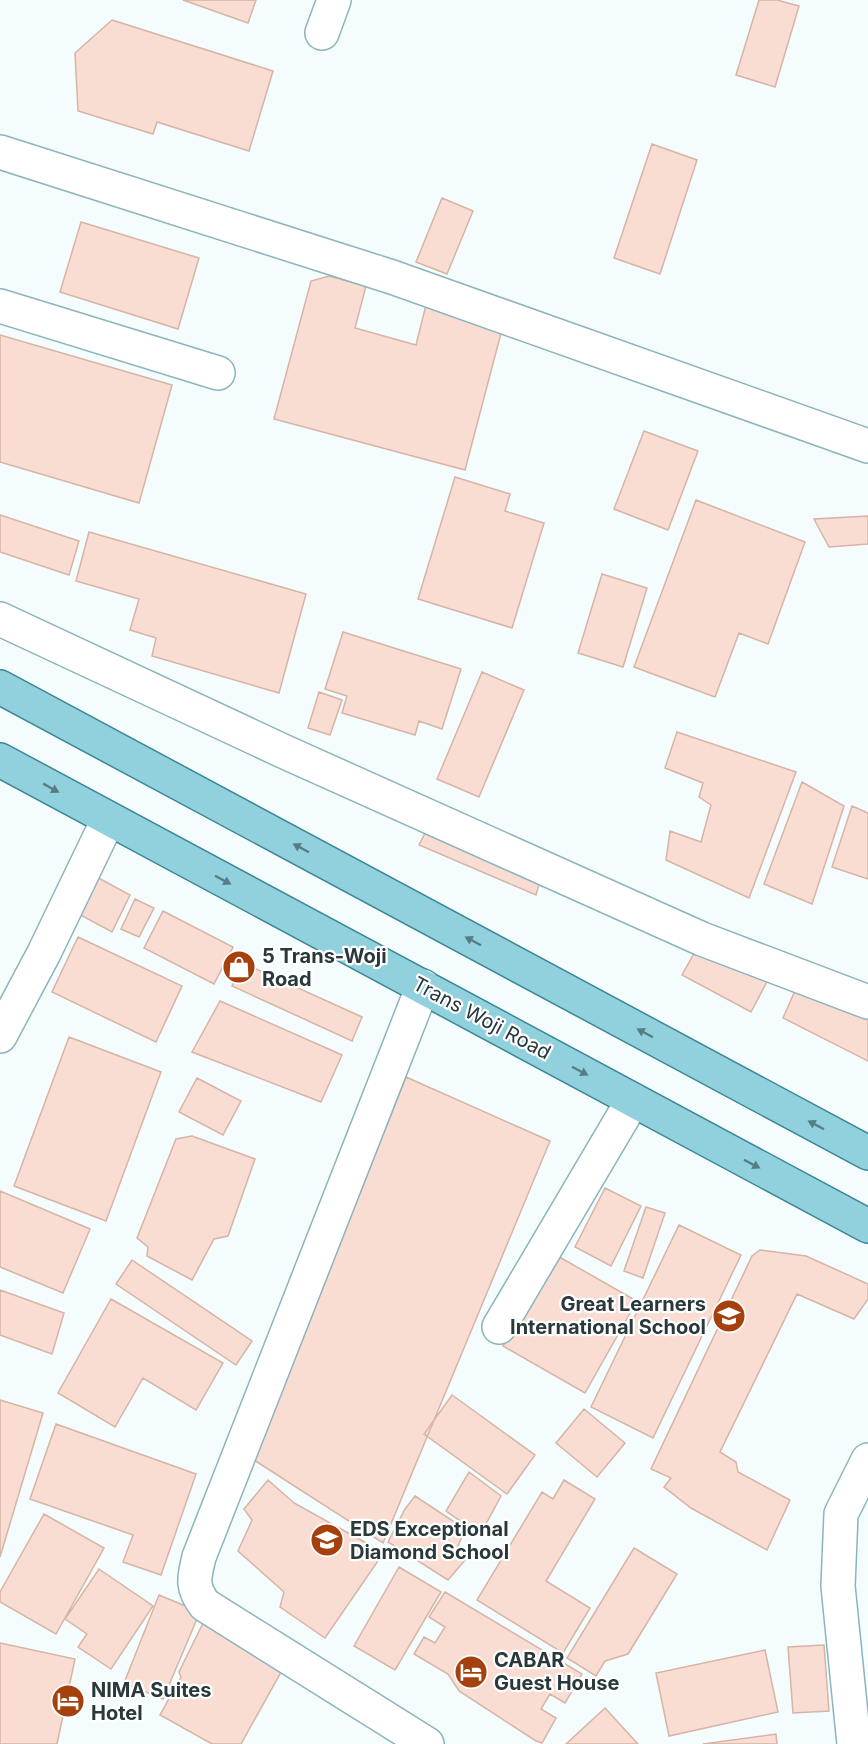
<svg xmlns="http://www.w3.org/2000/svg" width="868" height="1744" font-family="Inter,sans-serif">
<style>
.building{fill:#faddd2;stroke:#d6b4a6;stroke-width:1.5}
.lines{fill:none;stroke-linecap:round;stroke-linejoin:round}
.minor-casing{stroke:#8cb4bc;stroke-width:36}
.major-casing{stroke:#3c8795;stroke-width:36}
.minor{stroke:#fff;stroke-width:33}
.major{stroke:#90d1dd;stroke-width:33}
.oneway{fill:#577d84}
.labels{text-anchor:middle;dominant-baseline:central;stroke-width:4.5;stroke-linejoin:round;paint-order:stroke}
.poi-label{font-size:20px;font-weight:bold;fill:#28383b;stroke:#fff;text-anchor:start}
.street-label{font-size:20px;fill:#28383b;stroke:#fff}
</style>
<rect width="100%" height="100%" fill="#f4fcfe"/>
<path class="building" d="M183,0h73l-8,23z
M759,0h18l22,6 -24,81 -39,-12z
M112,20l161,51 -24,80 -92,-29 -4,12 -75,-23 -3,-58z
M652,144l45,16 -37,114 -46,-16z
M442,198l31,13 -26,63 -31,-12z
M81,222l118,36 -21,71 -118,-37z
M329,276l37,10 -11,42 61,17 12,-48 77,21 -40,152 -191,-51 37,-138z
M0,335l172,50 -33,118 -139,-41z
M644,431l54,20 -30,79 -54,-21z
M455,477l55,17 -5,17 39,12 -32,105 -94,-29z
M696,500l109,42 -37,102 -29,-11 -24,64 -81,-30z
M0,515l79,26 -10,34 -69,-23z
M868,516v28l-39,3 -15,-28z
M89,532l217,62 -27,99 -127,-37 4,-18 -26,-8 9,-31 -63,-18z
M602,574l45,14 -24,79 -45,-14z
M343,632l118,37 -19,60 -23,-8 -4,14 -73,-22 5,-17 -22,-7z
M482,672l42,18 -45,107 -42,-18z
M319,692l23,8 -12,35 -22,-7z
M677,732l119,40 -47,126 -83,-38 4,-29 31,11 10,-37 -12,-8 4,-14 -38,-15z
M802,782l42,24 -32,98 -48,-20z
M852,806l16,7v66l-36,-12z
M433,818l112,45 -9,32 -117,-50z
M95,876l35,19 -18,37 -37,-20z
M135,899l19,9 -15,29 -18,-8z
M163,911l70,36 -19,37 -70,-36z
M78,937l104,49 -26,56 -104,-50z
M702,939l69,35 -20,38 -69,-37z
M243,963l119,54 -10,24 -120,-55z
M801,977l67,36v48l-85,-43z
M220,1001l122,54 -21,47 -129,-50z
M69,1037l92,35 -55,149 -92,-35z
M406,1077l144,64 -167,402 -129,-83z
M197,1078l44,23 -18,34 -44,-23z
M192,1136l63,23 -27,77 -14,3 -22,41 -45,-24 1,-9 -11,-9 39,-99z
M605,1188l36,18 -30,60 -36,-19z
M0,1191l90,38 -27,64 -63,-26z
M646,1207l19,6 -22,65 -19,-7z
M679,1225l62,30 -88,183 -62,-31z
M760,1250l46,6 62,28v15l-14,20 -57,-25 -77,158 16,10 2,10 52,28 -23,50 -76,-42 -27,-21 7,-9 -20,-9 101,-213z
M556,1255l77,44v9l-48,85 -82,-47z
M132,1260l120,81 -16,24 -120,-81z
M0,1290l64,23 -12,41 -52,-19z
M111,1299l112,64 -27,47 -53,-32 -28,49 -57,-34z
M452,1395l83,60 -28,39 -83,-60z
M0,1400l43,13 -43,144z
M584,1409l41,34 -28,34 -41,-34z
M56,1424l140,50 -35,101 -38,-13 10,-27 -103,-36z
M469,1472l32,24 -21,39 -34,-24z
M268,1480l26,23 76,42 -2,9 10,7 -53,77 -45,-31 4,-15 -46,-41 14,-31 -8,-11z
M564,1480l31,19 -49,82 44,27 -27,45 -86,-53 65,-108 11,7z
M415,1496l50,33 -11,27 11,4 -17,20 -60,-38 17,-33z
M44,1514l60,34 -48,86 -56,-32v-10z
M634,1548l43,26 -49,80 -23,7 -9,15 -29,-18z
M399,1567l42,25 -46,78 -41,-24z
M99,1569l54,37 -42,63 -33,-22 9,-13 -22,-15z
M445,1592l137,82 -17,29 -15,-9 -9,15 15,9 -14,25 -6,-2 -77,-50 -11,-17 -34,-20 10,-17 11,6 10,-16 -16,-10z
M159,1595l41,17 -37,87 -39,-16z
M205,1619l80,46 -44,79h-29l-52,-29 21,-38 -2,-5z
M0,1643l75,16 -18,85h-57z
M824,1645l5,66 -36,2 -5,-66z
M765,1650l13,62 -109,24 -13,-63z
M605,1708l33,36h-72z
M776,1734l1,10h-74z"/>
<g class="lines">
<defs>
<path id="minor" d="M322,33l12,-33
M0,152l392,125 476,169
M0,306l218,67
M0,619l285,133 417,187 166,63
M423,986l-224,571c-5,21 -8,30 6,48l222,139
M0,1036l44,-83 64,-133
M499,1327l134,-227
M854,1744l-16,-158 3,-72 27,-54"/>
<path id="major" d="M0,687l868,466
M0,760l868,466"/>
</defs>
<use href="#minor" class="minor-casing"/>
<use href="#major" class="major-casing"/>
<use href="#minor" class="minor"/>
<use href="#major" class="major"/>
</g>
<defs><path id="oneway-solid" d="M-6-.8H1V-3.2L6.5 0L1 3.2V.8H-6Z" transform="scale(1.5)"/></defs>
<g class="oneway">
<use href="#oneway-solid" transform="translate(51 788) rotate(29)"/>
<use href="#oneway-solid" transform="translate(301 848) rotate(-152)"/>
<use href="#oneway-solid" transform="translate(223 880) rotate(28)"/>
<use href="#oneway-solid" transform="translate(473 941) rotate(-152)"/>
<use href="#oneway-solid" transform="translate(645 1033) rotate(-152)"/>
<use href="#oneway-solid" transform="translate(580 1071) rotate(28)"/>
<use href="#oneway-solid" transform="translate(816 1125) rotate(-152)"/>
<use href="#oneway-solid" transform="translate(752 1164) rotate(28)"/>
</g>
<defs>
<symbol id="shop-disc" viewBox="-11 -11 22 22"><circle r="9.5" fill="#a5410d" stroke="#fff"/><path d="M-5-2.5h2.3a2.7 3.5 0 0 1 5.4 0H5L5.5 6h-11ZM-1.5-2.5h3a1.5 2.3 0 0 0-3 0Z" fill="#fff"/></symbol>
<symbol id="school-disc" viewBox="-11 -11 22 22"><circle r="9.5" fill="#a5410d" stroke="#fff"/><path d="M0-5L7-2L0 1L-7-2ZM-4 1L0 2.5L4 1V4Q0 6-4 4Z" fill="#fff"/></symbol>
<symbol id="hotel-disc" viewBox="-11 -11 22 22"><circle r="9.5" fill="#a5410d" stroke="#fff"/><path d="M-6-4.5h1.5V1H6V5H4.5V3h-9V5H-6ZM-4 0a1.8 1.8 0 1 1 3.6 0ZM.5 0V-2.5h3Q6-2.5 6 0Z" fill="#fff"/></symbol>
</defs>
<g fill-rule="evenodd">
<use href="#shop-disc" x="220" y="948" width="38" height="38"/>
<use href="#school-disc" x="710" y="1297" width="38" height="38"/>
<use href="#school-disc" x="308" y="1521" width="38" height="38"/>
<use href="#hotel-disc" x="452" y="1653" width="38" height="38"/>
<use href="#hotel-disc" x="49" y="1682" width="38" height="38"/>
</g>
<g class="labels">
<g class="poi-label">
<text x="262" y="956">5 Trans-Woji<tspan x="262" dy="23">Road</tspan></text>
<text x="706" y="1304" text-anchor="end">Great Learners<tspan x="706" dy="23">International School</tspan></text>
<text x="350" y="1529">EDS Exceptional<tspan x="350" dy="23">Diamond School</tspan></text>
<text x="494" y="1660">CABAR<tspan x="494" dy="23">Guest House</tspan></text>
<text x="91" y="1690">NIMA Suites<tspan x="91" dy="23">Hotel</tspan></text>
</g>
<g class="street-label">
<text transform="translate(482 1018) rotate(28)">Trans Woji Road</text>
</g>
</g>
</svg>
